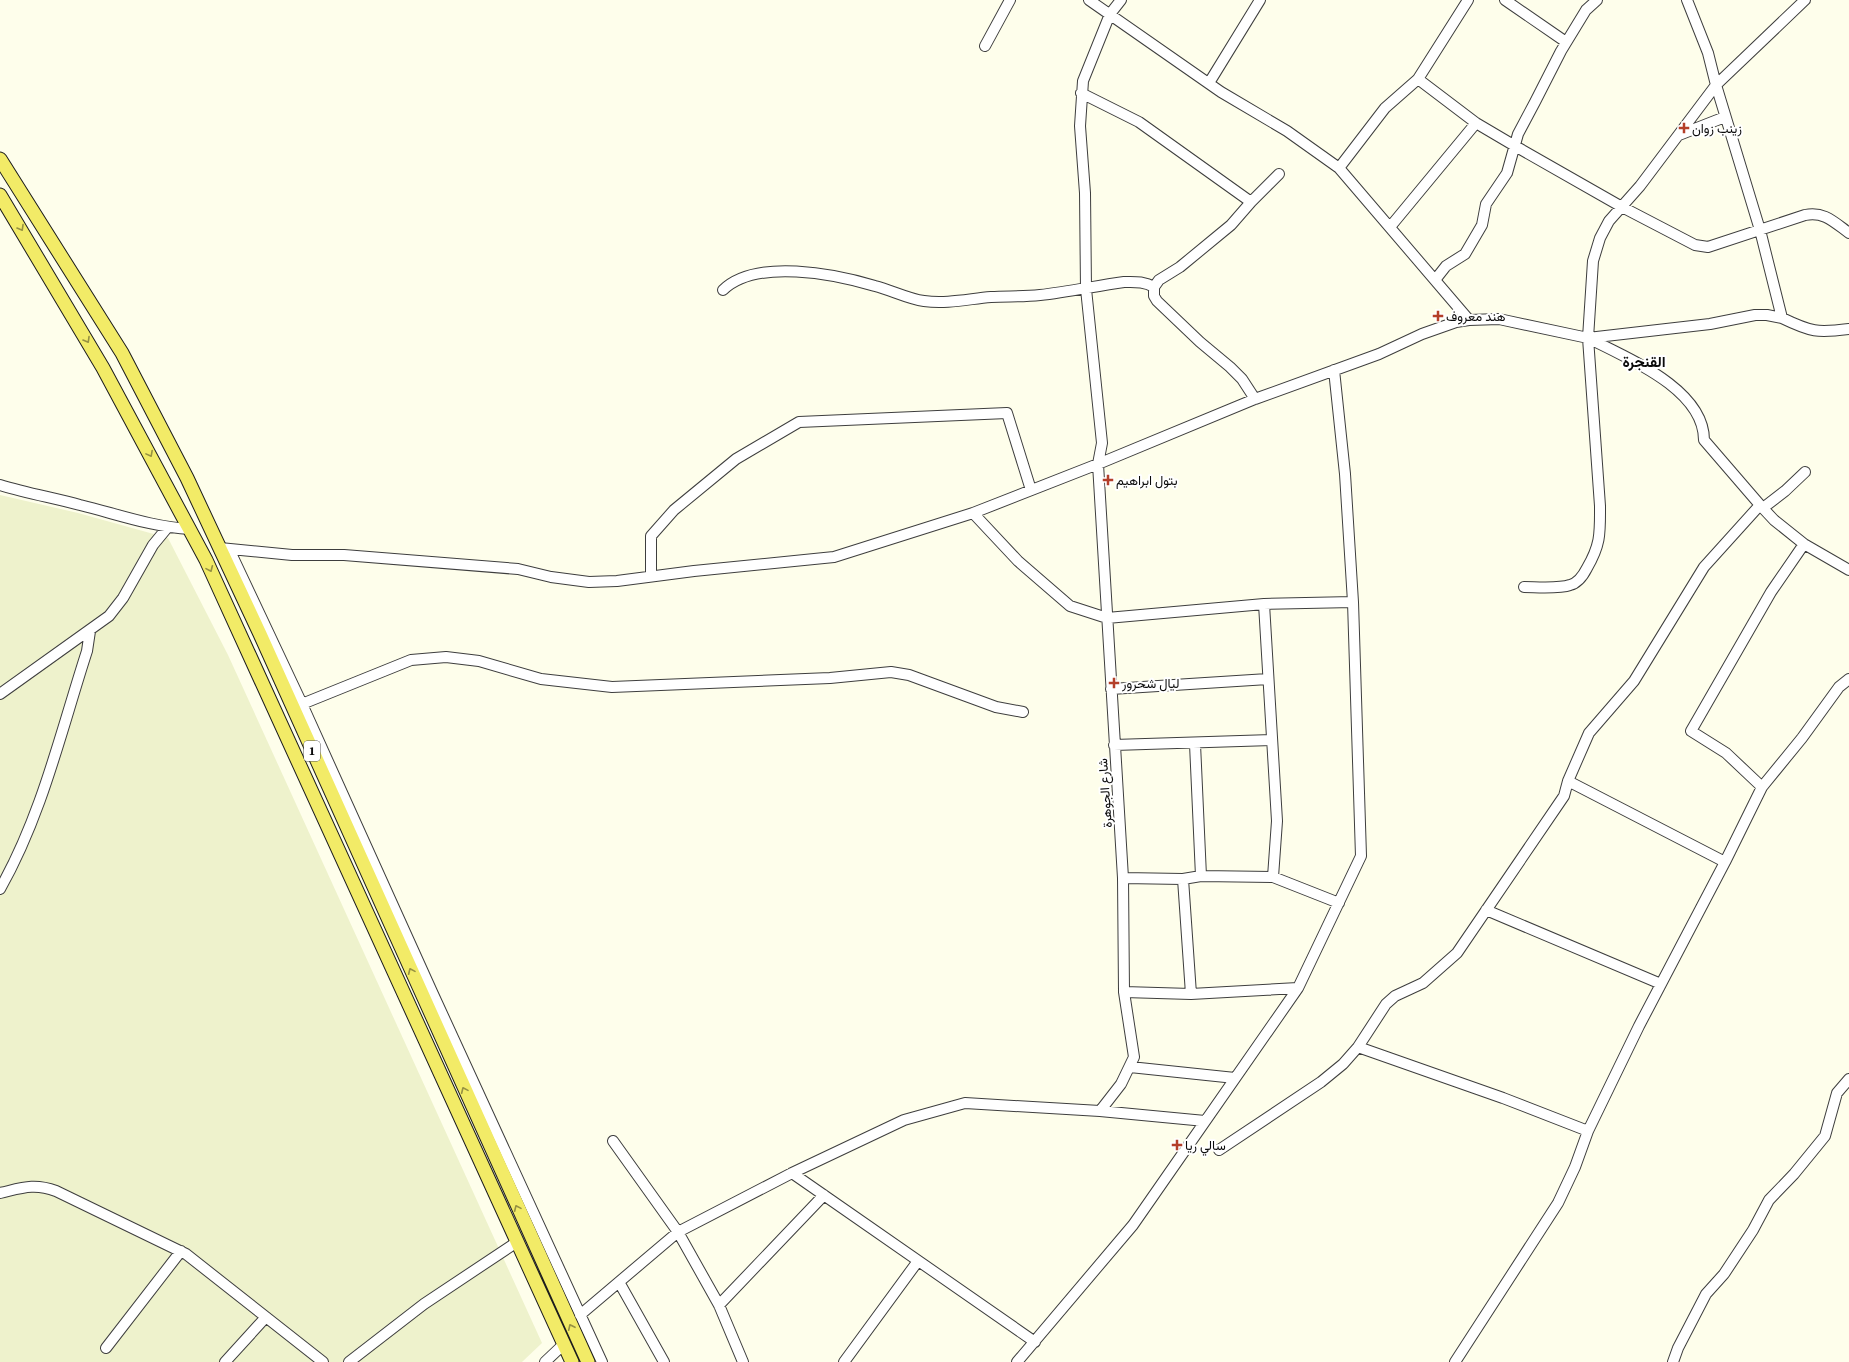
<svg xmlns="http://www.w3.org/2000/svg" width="1849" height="1362" font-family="'Source Serif 4',Vazirmatn,serif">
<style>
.farmland{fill:#eef2cc}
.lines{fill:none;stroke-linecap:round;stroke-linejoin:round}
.minor-casing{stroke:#3e3e3e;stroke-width:12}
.major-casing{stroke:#1c1c1c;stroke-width:15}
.minor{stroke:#fff;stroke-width:10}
.major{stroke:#f2eb67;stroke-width:13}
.oneway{stroke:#969142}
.poi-dot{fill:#b43f2a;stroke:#fff;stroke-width:1.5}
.labels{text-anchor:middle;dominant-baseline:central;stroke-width:4;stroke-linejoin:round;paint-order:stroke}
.shield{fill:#fff;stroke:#545454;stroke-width:1}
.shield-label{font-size:12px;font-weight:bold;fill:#0b0b0b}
.poi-label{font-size:13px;fill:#0b0b0b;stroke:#fff;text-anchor:start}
.street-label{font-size:13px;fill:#0b0b0b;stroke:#fff}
.quarter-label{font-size:15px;font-weight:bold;fill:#0b0b0b;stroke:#fff}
</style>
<rect width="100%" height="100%" fill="#fefeeb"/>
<path class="farmland" d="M0,495l78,18 90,25 60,117 314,688 -20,19h-522z"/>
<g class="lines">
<defs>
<path id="minor" d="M1089,0l132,92 66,39 52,37 130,152
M1505,0l61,42
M985,46l25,-46
M1418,79l58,44 39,23 107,61 73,38 13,2 97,-32c19,-4 29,7 44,18
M1209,83l51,-83
M1081,93l58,29 112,80
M1679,135l46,-18
M1339,168l46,-60 33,-29 50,-79
M1390,227l86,-104
M1435,280l11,-14 19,-12 17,-29 4,-21 21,-31 11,-39 17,-32 26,-51 25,-41 11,-10
M723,290c33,-32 112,-16 152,-4 16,4 33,13 49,15 23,3 44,-2 67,-4 16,-1 32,0 49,-2 28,-3 55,-9 84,-13 10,0 20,-1 30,5
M1782,318c29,14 35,15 67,11
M1255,399l-13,-20 -12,-12 -30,-25 -43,-41 -3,-5v-9l5,-7 21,-13 51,-42 20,-23 28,-28
M0,485c26,8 54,13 80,20 37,9 72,22 110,24
M1760,505l14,15 30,24 45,26
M1763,508l22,-17 20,-19
M973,513l45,48 52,45 37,12 157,-14 89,-2
M220,548l72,7h52l174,14 33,8 38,5 28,-1 77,-10 140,-14 139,-44 125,-49 157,-65 124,-45 43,-20 34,-12 13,-2 30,-1 89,19 122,-14 45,-9h12l15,3 -22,-88 -44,-145 -8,-32 -21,-53
M229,549l73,155 131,290 169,368
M651,576v-40l23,-26 62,-51 63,-37 208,-9 24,77
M1524,587c12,0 35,2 46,-2 8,-2 13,-9 17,-17 14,-24 13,-35 13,-62l-12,-168 5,-77 7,-23 9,-17 31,-35 76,-101 89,-85
M1264,604l13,217 -4,56
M1111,689l157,-10
M0,694l109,-78 14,-18 30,-53 14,-17
M302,704l109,-44 35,-3 33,4 62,18 71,8 218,-9 61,-6 18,3 87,32 27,5
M1195,744l6,132
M1114,745l158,-5
M1568,781l157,81
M1762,787l-36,-34 -35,-22 80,-139 33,-48
M1123,878l60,1 18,-3 72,1 66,26
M1183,879l8,115
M0,889c42,-74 61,-158 87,-238l3,-20
M1486,910l175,74
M1124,992l67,2 107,-6
M1358,1047l145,51 85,33
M1130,1067l105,11
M1100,1111l21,-27 13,-27 -10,-65 -1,-114 -25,-414 4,-21 -16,-154 -1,-96 -5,-67 3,-45 27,-67 11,-14
M613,1141l65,91 41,73 24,57
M1219,1150l102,-68 22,-18 15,-17 28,-43 9,-8 28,-13 34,-30 107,-157 4,-15 21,-48 45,-52 70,-114 56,-62 -56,-65c0,-51 -77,-82 -116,-102
M792,1173l243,169
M0,1193c22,-5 34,-10 56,-2l130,63 137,108
M619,1282l45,80
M719,1305l105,-110
M580,1315l98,-83 114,-59 112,-53 61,-17 135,8 105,10
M106,1348l75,-97
M225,1362l41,-45
M349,1362l75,-58 93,-62
M545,1362l19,-18
M844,1362l74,-101
M1017,1362l116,-137 165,-237 63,-132 -8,-254 -8,-128 -11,-104
M1455,1362l103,-159 17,-36 13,-36 51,-105 86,-164 37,-75 40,-49 37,-51 10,-8
M1673,1362l5,-14 28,-54 18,-20 29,-44 16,-30 25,-26 31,-38 12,-43 12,-14"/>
<path id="major" d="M0,159l122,194 65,125 73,156 328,728
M0,195l103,173 103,192 366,802"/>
</defs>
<use href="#minor" class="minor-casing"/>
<use href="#major" class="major-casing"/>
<use href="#minor" class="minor"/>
<use href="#major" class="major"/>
</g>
<defs><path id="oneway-chevron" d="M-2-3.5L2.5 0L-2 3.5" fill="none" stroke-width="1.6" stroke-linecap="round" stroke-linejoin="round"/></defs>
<g class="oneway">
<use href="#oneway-chevron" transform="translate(21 228) rotate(60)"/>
<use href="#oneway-chevron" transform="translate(87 340) rotate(60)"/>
<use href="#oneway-chevron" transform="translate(150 454) rotate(62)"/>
<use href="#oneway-chevron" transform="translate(210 569) rotate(66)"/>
<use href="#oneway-chevron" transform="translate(411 971) rotate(-114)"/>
<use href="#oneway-chevron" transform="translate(464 1090) rotate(-114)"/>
<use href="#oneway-chevron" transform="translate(517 1208) rotate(-114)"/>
<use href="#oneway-chevron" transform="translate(571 1327) rotate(-115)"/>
</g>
<g class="poi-dot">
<path d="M1682 122h4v4h4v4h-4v4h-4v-4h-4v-4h4z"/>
<path d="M1436 310h4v4h4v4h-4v4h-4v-4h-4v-4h4z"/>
<path d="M1106 474h4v4h4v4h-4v4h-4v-4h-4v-4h4z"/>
<path d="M1112 677h4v4h4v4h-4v4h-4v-4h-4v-4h4z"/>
<path d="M1175 1139h4v4h4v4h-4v4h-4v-4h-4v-4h4z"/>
</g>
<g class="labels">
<rect class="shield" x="304" y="741" width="16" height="20" rx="3"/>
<g class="shield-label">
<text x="312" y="751">1</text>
</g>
<g class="poi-label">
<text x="1692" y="128">زينب زوان</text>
<text x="1446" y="316">هند معروف</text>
<text x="1116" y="480">بتول ابراهيم</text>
<text x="1122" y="683">ليال شحرور</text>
<text x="1185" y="1145">سالي ريا</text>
</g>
<g class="street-label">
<text transform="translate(1105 793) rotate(-94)">شارع الجوهرة</text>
</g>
<g class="quarter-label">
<text x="1644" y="361">القنجرة</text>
</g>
</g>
</svg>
